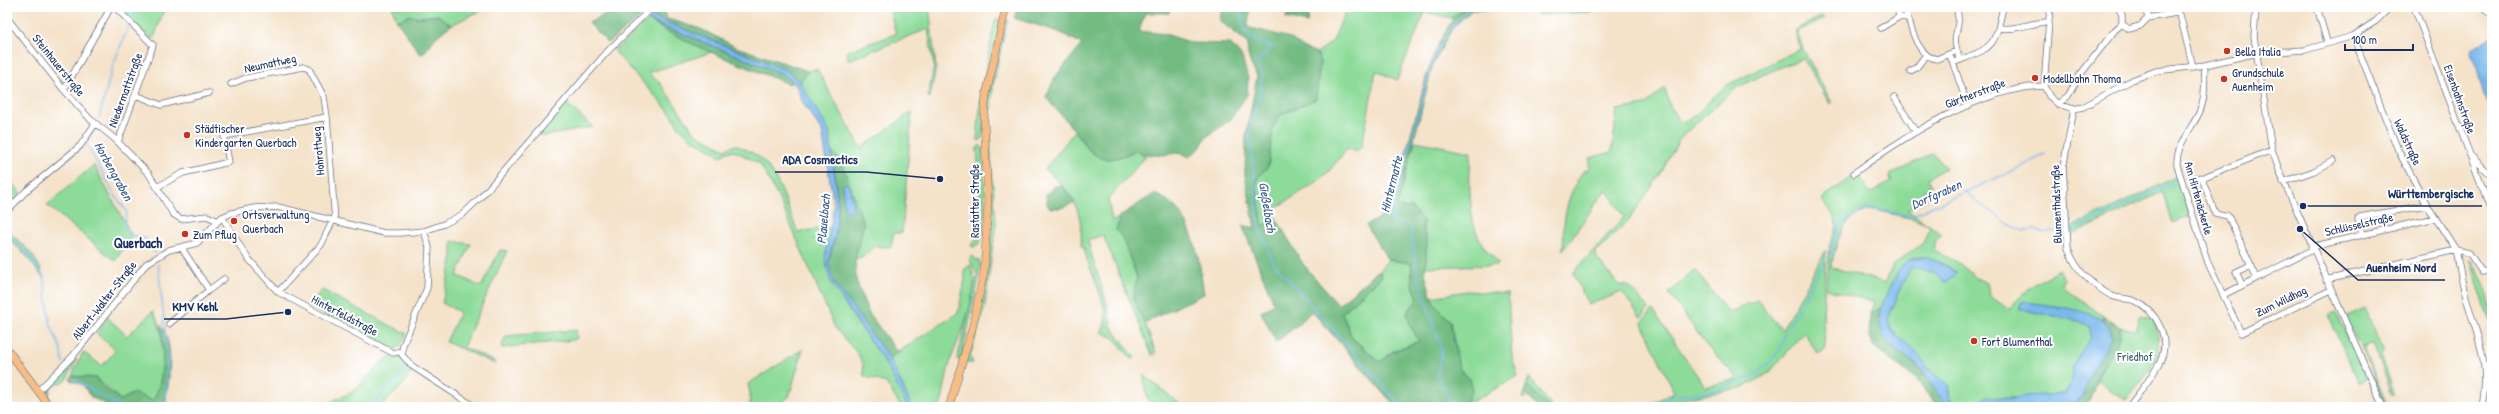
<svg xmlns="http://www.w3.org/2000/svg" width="2499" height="414" font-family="'Patrick Hand',sans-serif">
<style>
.green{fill:#8ddb99;stroke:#54857c;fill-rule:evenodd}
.forest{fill:#72bb81;stroke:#467570;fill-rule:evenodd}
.water{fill:#79b8ed;stroke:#4a74a6}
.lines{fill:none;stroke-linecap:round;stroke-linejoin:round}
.stream{stroke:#79b8ed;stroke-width:1.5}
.minor-casing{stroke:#676e83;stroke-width:7}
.major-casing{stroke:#676e83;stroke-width:8}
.minor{stroke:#fff;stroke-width:5.5}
.major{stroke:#f6be86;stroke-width:7}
.poi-dot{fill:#c8321e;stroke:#fff;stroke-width:1.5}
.labels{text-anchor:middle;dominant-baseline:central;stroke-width:4;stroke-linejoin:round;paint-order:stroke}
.poi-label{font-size:12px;fill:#1b2f5e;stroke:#fff;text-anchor:start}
.street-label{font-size:12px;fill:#1b2f5e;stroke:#fff}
.park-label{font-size:12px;fill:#3d6370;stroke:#fff}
.water-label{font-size:13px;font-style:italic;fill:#375889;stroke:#fff}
.quarter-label{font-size:14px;font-weight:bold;fill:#1b2f5e;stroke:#fff}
.leader{fill:none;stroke:#1b2f5e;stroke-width:1.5}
.callout-dot{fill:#1b2f5e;stroke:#fff;stroke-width:1.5}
.callout-label{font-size:13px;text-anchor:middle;font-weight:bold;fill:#1b2f5e;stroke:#fff;stroke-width:4;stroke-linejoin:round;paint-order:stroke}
</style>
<rect width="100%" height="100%" fill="#fff"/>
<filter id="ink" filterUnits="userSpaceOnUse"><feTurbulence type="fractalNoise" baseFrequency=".025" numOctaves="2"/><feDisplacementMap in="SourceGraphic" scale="8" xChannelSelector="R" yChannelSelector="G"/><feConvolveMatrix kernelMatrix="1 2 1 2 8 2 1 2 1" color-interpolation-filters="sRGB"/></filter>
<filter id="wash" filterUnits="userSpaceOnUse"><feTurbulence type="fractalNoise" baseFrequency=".012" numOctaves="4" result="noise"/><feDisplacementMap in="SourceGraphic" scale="16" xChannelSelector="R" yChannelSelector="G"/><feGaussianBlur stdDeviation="0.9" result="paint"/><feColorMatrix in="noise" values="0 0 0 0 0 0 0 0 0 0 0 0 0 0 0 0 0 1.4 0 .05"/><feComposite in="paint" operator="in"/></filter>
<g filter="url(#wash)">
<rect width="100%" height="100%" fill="#f4e2c9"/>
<path class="green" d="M117,7h48l-11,31h-4z
M392,7h90l-2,4 -29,14 -13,-10c-15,2 -27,0 -41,6z
M889,7h40l7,60 -6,31 -2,-1 6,-31 -6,-37 -80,31 -1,-9 49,-17z
M1347,7h30l11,3 1,-3h79l-17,11 -26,-6 -28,68 -21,-9 -14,75 -6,6 -8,-4 -19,23 -11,10 -45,29 1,5 -11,13 -7,-43 2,-8 10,-10 5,-39 7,-13 36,-17 4,-36 -3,-9 16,-12z
M1475,7h116v5l-54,3 -1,-7 -63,2z
M1822,16l2,3 -27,12 6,18 29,54 -2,1 -27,-46 -43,18 -25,13 -38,33 -18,18 -19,35 -32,46 -32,31 1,6 18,23 4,4 10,1 20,23 -8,9 -19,-26 -34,13 -15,-32 51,-56 -18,-28 -43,61c0,-32 3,-54 21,-80l4,1 2,-13 22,-6 5,-42 28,-5 20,-17 5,18 10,17 11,-4 34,-33 75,-37 -5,-19z
M998,18l2,2 -18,119 -3,2 -2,-2 4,-45 14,-74z
M1008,19c-9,41 -21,81 -17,123h-4l1,-41 18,-81z
M648,20l16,10 48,22 -64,21 12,10 35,50 30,16 11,-4c7,3 14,6 20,10 23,16 31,53 42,77l34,-5 -6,21 18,55 43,63 21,41h-7l-15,-24 -22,-7 -1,-12 -5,-10 -23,-26 -54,-125 -21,-39 -23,-12 -7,-1 -11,6 -2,-4 -28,-16 -10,-10 -7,-12 -58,-64z
M817,69l44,79 51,-36 -10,121h-8l-3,14 -15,-1 -14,11 -7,2 8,-35 -22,-64 -11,-9 -1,-7 -29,-62 8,-11z
M566,103l27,24 -48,9 -7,-1z
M1075,131c17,29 29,34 60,20l11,5 -38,43 4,22 7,-3 -3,13 6,6 15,40 -4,21 12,25 11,31 -4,1 -49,-120 -15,5 2,10 18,57 3,19 24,32 -3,1 -19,-22 -12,-5c15,-18 -14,-63 -17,-84l-3,-2c2,-38 -8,-52 -36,-77z
M1415,141l56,11c-2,27 -3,61 8,87 5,9 13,17 20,24l-2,2 -72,2 2,-24 -4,-14v-8l-26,-14z
M990,144l6,79 -11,83 -15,51 3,6h-6l-2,-2c12,-37 22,-74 25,-113 3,-34 0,-69 -3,-103z
M980,145l2,2c1,20 8,84 -4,98l-5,2 -2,-1 8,-11 2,-20 -4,-67z
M1933,153l13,15 -18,10 4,8 -9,5 4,8 -20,11 35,24 -8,8v8l25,13 17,15 11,5 3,13 18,13 24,-23 26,-17 6,10 -2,7 41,30v4l-40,-13 -40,-5 -3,7 59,12 10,5 2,12 -18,27v15l-8,14 -84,6 -5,7h-10l-16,-6 -2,-17 -18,-13 -12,-17 -27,-24 -3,-11 20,-48 7,-5 22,9 9,7 11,-9c-47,-35 -59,-7 -76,35l-11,6 4,-12 -48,-13 4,-43 7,-20 -3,-9 -12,-17 2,-3 34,-25 11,22 22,-12 -2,-7zM1875,210l39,9 16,7 -7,17 -30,22 -8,18 -54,-16c6,-26 11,-55 44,-57z
M94,165l38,71 -17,25 -68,-56z
M2178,176l12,41 -17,6 -11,-31 -94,45v-8z
M7,178l14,15 -14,15z
M7,231c14,11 34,29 36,47l-18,-24 -18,-17z
M452,241l19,3 -14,31 24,12 19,-37 7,1 -44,96 32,15v2l-49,-22 14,-30 -18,-9 10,-42z
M1826,250l-3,68 2,32 -7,4 -14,-22 -35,41 -25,14 -61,12 -21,8h-16l28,-15 -32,-70 11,-12 52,77 33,-8 -32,-34 -37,-52 26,-24 33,44 29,-13 25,30z
M972,256l8,6 -2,22 -17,75 -4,1 18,-76 2,-10 -8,-15z
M2470,258c16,22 22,45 22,72z
M1388,260l23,3 1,20 6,16 -8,26 9,16 -26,10 -13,11 -28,-24 -10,-25 40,-37 -3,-6z
M970,265c13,21 -11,72 -19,94 -5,15 -6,32 -11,48h-28l-23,-49 69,-45 7,-33 -1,-10z
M322,290l85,44c-4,8 -6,15 -16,16l-83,-44z
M1467,291l41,3 4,64 6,18 -52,29 -8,2 9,-6 5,-11 -3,-11 -10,-11 -9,-47 -17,-19 -1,-5z
M2365,308l19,44 -4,3 14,40h-3l-18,-51 -10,4 25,59h-3l-12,-33 -28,-57z
M153,311c15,27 13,61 1,88l-3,1 -17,-7 -13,7 -25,-22 -24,-2 11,-24 19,14 14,-16 -19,-16 10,-17 20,19z
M2336,312l31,67 -8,4 -31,-68z
M2140,316l13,3c16,40 -7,53 -27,81l-29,-19c5,-22 22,-28 23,-54l16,3z
M576,330l1,8 -3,2 -73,8 5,-12z
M803,349l-14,48 -15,10h-24v-14l-2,-9z
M397,354l16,15 -9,15 -24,23h-55c7,-8 18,-10 27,-15 16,-11 25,-32 45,-38z
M77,359l-11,22 -10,3 -6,5 -1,10c-6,-16 18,-30 28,-40z
M1144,375l39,32h-32l-6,-16z
M1529,377l23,30h-4l-19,-20 -4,3v8h-3z"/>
<path class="forest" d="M618,7l22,10 -32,26 -19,-20z
M1018,7h151v6h-24l-6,18 26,3 27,9 39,1 11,13 6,22 -1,16 -17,25 -25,18 -5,10 -11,9 -9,-5c-17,4 -29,5 -45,-1 -38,17 -39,6 -61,-21 -9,-11 -19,-21 -28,-33l9,-20 27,-33 -23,-12 -45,-14z
M1219,7h32l-4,20 43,11 13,10 14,5 3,9 -4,37 -36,16 -7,13 -5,39 -10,10 -2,8 7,42 11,-12 29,49 35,41 41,-35 3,6 -40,37 10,25 28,24 13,-10 26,-11 -9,-16 -3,-13 11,-13 -6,-16 -1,-20 -23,-3 -22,-35 24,-13 37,-138 12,-31 14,-24 -2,-1 17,-11h7l-22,20 -20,37 -36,143 15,1 11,13v8l4,14 -2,30 8,29 17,19 9,47 10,11 3,11 -5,11 -9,6h-62l-84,-96 -14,14 -22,17 -15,-30 13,-8 -32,-79 13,3 -10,-53 1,-38 11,-61c-6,-11 -11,-20 -9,-33l-28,-22 1,-10z
M1288,7h22l-3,16 -21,-5z
M662,8l5,11 34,10 35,18 72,24 -8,11 -14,-12 -135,-54z
M410,15l9,3 19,-3 13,10 -15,12 -13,17 -4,-1 -22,-32z
M648,20l135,54 9,8 -4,2c-47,-20 -97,-37 -140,-64z
M830,151l11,9 23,64 -9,35 1,21 12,32 28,39h6l-13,7 -56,-77 -5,-16 8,-33 2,-27 -3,-32zM842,185l8,3 4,23 -10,-4z
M1061,185l14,17 -14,6h-11l-3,-4 -1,-10 9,-8z
M1154,194c40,13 45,65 50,100l-60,29 -11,-25 4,-21 -15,-40 -6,-6 4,-15z
M1881,308l-3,13 15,27 26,19 28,40h-9l-22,-28 -43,-33 -4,-9 1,-23z
M2103,316l17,11c-1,25 -11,26 -20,45 -6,12 -7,24 -14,35h-29l13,-2 13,-8 4,-16 25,-44 -1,-7 -8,-10z
M161,325c15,22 7,57 4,82h-53l-21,-10 -8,-12 -13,-5 2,-4 24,2 11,12 14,10 13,-7 17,7 3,-1c11,-24 9,-47 7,-74z
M1526,387h3l19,20h-10l-14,-15z"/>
<path class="water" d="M651,16l135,54 14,12 29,49 9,74 -2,27 -8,28 5,21 56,77 23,49h-4l-21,-41 -57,-85 -5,-23 9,-52 -12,-75 -19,-28 -7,-18 -13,-11 -135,-54z
M2492,37v74c-14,-19 -10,-38 -21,-57l1,-6z
M846,183l4,5 4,23 -6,1 -4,-5 -2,-22z
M1928,257l29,16 -11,9 -9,-7 -23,-9 -6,5 -20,48 3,11 27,24 12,17 18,13 2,17 16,6h-18c-11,-12 -18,-27 -29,-40 -8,-8 -19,-12 -27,-20 -20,-20 -11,-45 2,-67 10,-19 12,-22 34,-23z
M2023,301c21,6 87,5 89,36l-25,44 -4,16 -13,8 -94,2 5,-7 7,-4 24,3 12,-3 41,-2 8,-14v-15l17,-27 -1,-12 -10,-5 -59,-12z"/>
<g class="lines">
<path class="stream" d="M1088,7l13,3 8,-3
M1242,7l-1,16 10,15 21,9 -15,14 5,14 -2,20 -11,37 11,97 12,32 130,146
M133,17l5,-10
M99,118l14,-53 16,-40
M95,130l-9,13 28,51 13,18 -3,14 4,8 17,4 10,15
M68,159l18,-16
M31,191l4,-4
M1964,191l37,28
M7,216l20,-21
M2004,222l20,9 11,-1 8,3 10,-2 9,3
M2070,232l97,-47 12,-1
M7,234l19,17 18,26 6,46 10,24 3,16
M1830,255l9,-29 28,-18 44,8 106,-47 28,-15
M158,264l10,94 -2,34 -4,15
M75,380l46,27
M370,407l31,-31 4,-10
M1454,407l-17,-32 5,-24 -23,-71 -9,-53 -20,-7v-3l43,-157 14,-28 23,-25
M1654,407l19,-11 45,-6 39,-16 23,-23 5,-18 41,-74"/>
</g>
</g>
<g filter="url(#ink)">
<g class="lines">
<defs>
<path id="minor" d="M115,7l38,38 -35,97
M1956,7c7,20 -5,26 1,44
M2050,7l-6,79 5,10 9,8 16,5 9,-2 49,-27 24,-9 49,-6 52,-12 48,-3 48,-14 23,-15 14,-14
M2118,7l4,8v9
M2145,7l3,11 28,-5 4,2 13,52
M2256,7l-2,30 18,113 7,20 104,237
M2317,7l10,35
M2414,7l78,206
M2483,7l9,8
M7,18l57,72 26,29 25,20 34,35 24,40 8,5 26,-3 11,5
M1908,18l-9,-1 -1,-5 7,-3c6,16 11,48 32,50l12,-5
M1881,28l18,-11
M1999,28c18,3 31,-6 50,-6
M2353,36l45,114 29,55 29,45 13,3 13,19 10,-2
M1960,60l-3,-9 -8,3 4,9c39,-16 41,-12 50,-56
M1953,63l15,43
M2205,65c-1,16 1,32 -5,46 -8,18 -24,33 -23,54l31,98 33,70 90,-43
M1910,71l6,-3 10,-13
M231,84l15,-6 57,-11 6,2 15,28 3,20
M64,90l47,-83
M136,95l25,10 48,-12
M1894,97l22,35
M2058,104l10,-8 12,-21 35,-45 7,-6 7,5 11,-3 8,-8
M2074,109l-11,59 5,80c7,21 23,37 44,48 7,3 16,2 23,5 22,10 36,37 25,61 -8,16 -21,30 -31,45
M2469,154l23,22
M1854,173c49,-36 128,-86 190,-87
M2204,177l-1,4 12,32 13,3 29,62 55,-28
M2194,178l10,-1 68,-27
M2283,182l31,-11 19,-10
M157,187l26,-14 46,-11 -5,-26 103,-19 8,104
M7,211l19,-20 54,-45 15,-22
M222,217l25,40 31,35 115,61 9,-2
M424,231l5,16 -2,41 -24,57 -1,10 10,11 63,41
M2362,234l-4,-15 2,-2 67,-12
M2311,247l124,-29
M2326,280l130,-30c3,14 5,29 9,43 11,43 26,67 17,114
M2242,285l-6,-13 15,-7
M209,290l15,-11
M278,292l43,-47 12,-25
M2223,295l34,-17
M169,324l40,-34 -28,-43
M38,391l35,-35 73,-92 23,-14 28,-7 25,-26 10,-4 22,-5 24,-1 106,26h16l24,-2 20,-7 19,-10 18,-17 126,-145 38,-38 10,-7"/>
<path id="major" d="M7,349l43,58
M949,407l23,-78 12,-57 4,-68 -4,-86 2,-23 20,-88"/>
</defs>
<use href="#minor" class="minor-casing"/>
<use href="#major" class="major-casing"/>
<use href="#minor" class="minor"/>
<use href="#major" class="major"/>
</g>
</g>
<g class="poi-dot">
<circle cx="2227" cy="51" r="4"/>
<circle cx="2035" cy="78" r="4"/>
<circle cx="2224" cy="79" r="4"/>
<circle cx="187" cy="135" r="4"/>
<circle cx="234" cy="221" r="4"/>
<circle cx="185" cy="234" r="4"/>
<circle cx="1974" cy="341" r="4"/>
</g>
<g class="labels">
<g class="poi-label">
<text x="2235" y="51">Bella Italia</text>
<text x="2232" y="72">Grundschule<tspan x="2232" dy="14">Auenheim</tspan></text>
<text x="2043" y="78">Modellbahn Thoma</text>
<text x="195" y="128">Städtischer<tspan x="195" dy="14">Kindergarten Querbach</tspan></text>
<text x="242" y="214">Ortsverwaltung<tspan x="242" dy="14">Querbach</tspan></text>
<text x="193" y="234">Zum Pflug</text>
<text x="1982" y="341">Fort Blumenthal</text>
</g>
<g class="street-label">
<text transform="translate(270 63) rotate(-12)">Neumattweg</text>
<text transform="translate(59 65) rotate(51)">Steinhauerstraße</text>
<text transform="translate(125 90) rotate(-70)">Niedermattstraße</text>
<text transform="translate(1975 93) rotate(-21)">Gärtnerstraße</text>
<text transform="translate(2460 99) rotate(70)">Eisenbahnstraße</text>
<text transform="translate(2408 142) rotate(65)">Waldstraße</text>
<text transform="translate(318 151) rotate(-95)">Hohrottweg</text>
<text transform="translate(2199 198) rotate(74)">Am Hirtenäckerle</text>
<text transform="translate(974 201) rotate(-90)">Rastatter Straße</text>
<text transform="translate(2056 204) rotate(-92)">Blumenthalstraße</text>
<text transform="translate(2359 224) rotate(-13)">Schlüsselstraße</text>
<text transform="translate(104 300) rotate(-52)">Albert-Walter-Straße</text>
<text transform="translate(2281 301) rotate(-26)">Zum Wildhag</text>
<text transform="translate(345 315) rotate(28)">Hinterfeldstraße</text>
</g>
<g class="park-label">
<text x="2135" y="356">Friedhof</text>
</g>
<g class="water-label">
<text transform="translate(114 171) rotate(61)">Horbengraben</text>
<text transform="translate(1391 184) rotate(-76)">Hintermatte</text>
<text transform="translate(1936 194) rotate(-24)">Dorfgraben</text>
<text transform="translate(1268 207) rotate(81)">Gießelbach</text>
<text transform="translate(823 219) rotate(-85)">Plauelbach</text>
</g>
<g class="quarter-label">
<text x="138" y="242">Querbach</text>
</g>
</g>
<path class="leader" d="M940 179L866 172H775M2303 206L2380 206H2482M2300 229L2358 280H2445M288 312L226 319H164"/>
<g class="callout-dot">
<circle cx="940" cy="179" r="4"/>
<circle cx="2303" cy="206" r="4"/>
<circle cx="2300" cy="229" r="4"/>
<circle cx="288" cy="312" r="4"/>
</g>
<g class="callout-label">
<text x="820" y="164">ADA Cosmectics</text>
<text x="2431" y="198">Württembergische</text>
<text x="2401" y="272">Auenheim Nord</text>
<text x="195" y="311">KMV Kehl</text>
</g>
<rect width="2499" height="414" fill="none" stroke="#fff" stroke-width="24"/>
<path d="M2345 44v6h68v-6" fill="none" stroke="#1b2f5e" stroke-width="2"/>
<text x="2351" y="44" font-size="12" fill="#1b2f5e" stroke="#ffffff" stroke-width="3" paint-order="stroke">100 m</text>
</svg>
